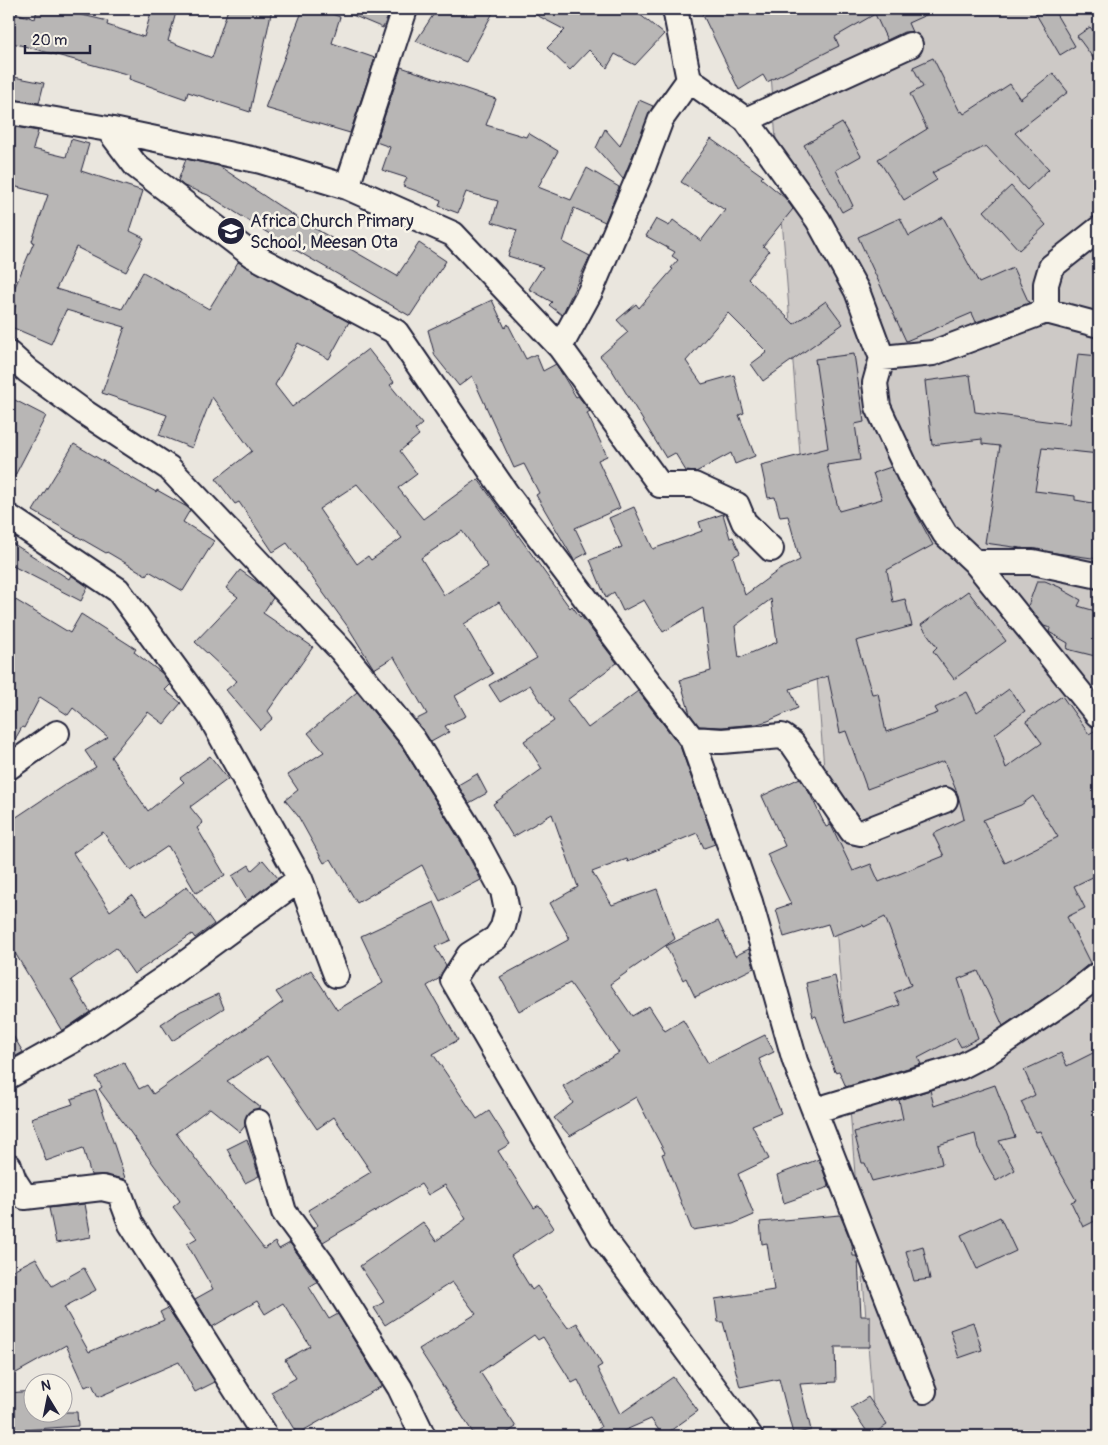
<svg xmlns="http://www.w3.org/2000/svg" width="1108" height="1445" font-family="Pangolin,sans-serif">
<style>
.green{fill:#cdc9c6;stroke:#787680}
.building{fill:#b8b6b5;stroke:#22223b;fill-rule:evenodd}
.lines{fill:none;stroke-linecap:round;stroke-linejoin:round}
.minor-casing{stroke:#22223b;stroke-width:28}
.minor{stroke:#f7f3e8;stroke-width:24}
.labels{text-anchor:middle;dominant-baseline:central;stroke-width:5;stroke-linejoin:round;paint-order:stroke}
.poi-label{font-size:18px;fill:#22223b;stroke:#f7f3e8;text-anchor:start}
</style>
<rect width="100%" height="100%" fill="#eae6de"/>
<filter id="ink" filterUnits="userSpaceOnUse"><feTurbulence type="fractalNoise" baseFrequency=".02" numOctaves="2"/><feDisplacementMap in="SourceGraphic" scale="10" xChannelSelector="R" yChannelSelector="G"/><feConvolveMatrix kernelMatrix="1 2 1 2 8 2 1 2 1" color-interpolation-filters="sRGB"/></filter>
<g filter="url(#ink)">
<path class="green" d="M766,9h333v1427h-224z"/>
<path class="building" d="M37,9h43l-2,5 30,7 -1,4 37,12 8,-28h25l-9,32 44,17 16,-49h44l-22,103 -62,-20 -2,7 -57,-20 1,-4 -121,-33v-31l26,8z
M303,9h16l21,8 -8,26 43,15 -25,75 -85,-25z
M338,9h53l-8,19z
M437,9h58l-29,53 -50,-21z
M525,9h108l31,25 -29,31 -20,-11 -8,14 -18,-18 -19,20 -23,-22 18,-18z
M700,9h239l-31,14 4,9h-8l-17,8 -12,-26 -40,23 4,9 -72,36 -4,-7 -24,15z
M1033,9h20l22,37 -15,9z
M1090,27l9,11v28l-22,-30z
M933,58l27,54 2,-1 2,3 46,-30 10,15 33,-26 15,19 -53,41 34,36 -22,21 -41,-44 -54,27 5,7 -33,20 -26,-41 49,-30 -17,-35 13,-7 -10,-20z
M401,67l95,32 -10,26 40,12 2,-4 30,18 -20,36 33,13 16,-32 32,19 -14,35 -31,-14 -11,34 27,14 -28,59 -13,-10 3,-3 -23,-13 14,-22 -35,-11 9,-26 -25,-8 6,-21 -32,-9 -8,21 -19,-7 2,-6 -38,-14 4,-8 -25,-8 8,-23 -14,-5z
M9,76l35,7 -5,20 -30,-4z
M639,100l14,6 -30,73 -27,-31 9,-19 15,17z
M842,123l19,33 -25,14 17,36 -11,6 -38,-67z
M9,126l29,5 -5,18 33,8 5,-18 18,5 -8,27 62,20 -13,40 14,7 -18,34 -50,-25 -20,42 66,20 21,-37 66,37 29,-47 111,60 -20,37 -31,-16 -23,42 17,22 76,-58 26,33 -4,3 32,39 -7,6 4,5 -19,16 17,23 -19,14 25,31 55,-40 92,129 2,-2 8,11 1,-1 36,47 -50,37 21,28 50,-37 42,55 35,98 -11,4 -7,-15 -69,29 -1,-3 -35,13 20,33 45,-16 18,50 -65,45 22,32 17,-10 16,25 18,-11 25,43 57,-28 9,17 -15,7 22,54 -29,12 17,34 -31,15 16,41 -21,9 -41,6 -30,-76 3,-1 -29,-56 -66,39 -16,-18 19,-15 -10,-17 56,-33 -49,-70 -51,28 -19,-34 68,-37 1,-3 -19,-34 28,-16 -26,-73 -39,23 -20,-33 49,-35 -18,-28 30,-20 -24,-36 -30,17 -11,-17 48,-27 -38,-56 -35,22 29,50 -38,22 11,20 -21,10 4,6 -18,10 -16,-22 12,-6 -33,-57 -20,12 -26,-42 -61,-84 -14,9 -34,-50 -4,2 -19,-25 36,-28 -40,-54 -20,51 -33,-13 8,-20 -65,-22 23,-66 -59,-17 -15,34 -42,-18 7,-22 -7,-3 25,-59 -2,-1 16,-46 -39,-10zM357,484l45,54 -31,22 -3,-4 -11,8 -38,-55zM462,531l26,36 -44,28 -23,-37z
M711,139l52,37 -2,2 24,20 8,11 -30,37 6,5 -21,28 46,45 32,-23 17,23 -80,57 -12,-17 16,-12 -39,-39 -42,48 16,23 32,-9 10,38 -5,2 16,41 -20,8 -4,-11 -35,19 -10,-1 -11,-18 -9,5 -54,-88 -12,-14 28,-24 -11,-12 19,-16 3,4 34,-39 -2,-1 7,-8 -6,-4 3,-4 -29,-16 10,-17 13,7 4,-6 28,21 24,-31 -44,-28z
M186,159l33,7 83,55 95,55 22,-33 27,18 -36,55 -123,-71 -79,-50 -24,-9 -6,-5z
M1011,186l35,39 -27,25 -35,-39z
M943,217l36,66 34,-15 16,35 -53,19 -4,-9 -66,28 -48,-104 42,-19 9,18z
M492,300l13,28 3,-4 18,35 10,-5 7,17 13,-7 20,33 2,-1 12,15 -3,2 20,43 -9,4 22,48 -45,20 12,25 -13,7 -38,-65 3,-2 -15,-29 -10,4 -42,-92 -13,10 -24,-30 -7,-26z
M854,354l10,68 -9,2 5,36 -33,5 12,46 43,-12 -9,-26 18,-6 42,78 -46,25 6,32 12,-3 7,27 -56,15 16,53 6,-1 8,39 52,-19 -3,-5 32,-16 10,20 32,-23 16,22 -30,23 11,34 36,-25 -16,-22 36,-25 27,38 10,-6v146l-25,12 11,22 -18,9 23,46 -32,26 -55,37 -25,-55 -20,8 20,59 -17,9 -5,-9 -38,20 3,6 -75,23 -7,-16 -4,1 -19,-56 -3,1 -7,-34 29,-7 10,47 55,-18 -6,-12 17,-8 -26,-68 -21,10 -1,-2 -31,11 -4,-12 -44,13 -8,-28 15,-5 -24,-50 18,-8 -23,-50 38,-18 10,16 16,33 5,-2 22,46 18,-7 8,18 65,-26 -11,-22 31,-15 -6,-24 -14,-34 -77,28 -21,-58 -6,2 -12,-57 -38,13 8,19 -30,13 -11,3 -35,3 -23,-1 -9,-12 -10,-34 31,-9 -8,-63 -40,24 -19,-32 -21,11 -9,-19 -8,6 -16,-38 32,-13 -13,-29 25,-11 19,42 49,-18 -3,-9 24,-8 7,24 3,-1 7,16 -7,4 12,38 34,-25 21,-10 -12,-44 -8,1 -5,-20 -7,1 -7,-33 67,-17 -13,-89zM771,599l6,43 -38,16 -4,-32zM1033,796l25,41 -53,26 -22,-43 38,-15z
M1078,354l21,2v98l-57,-6 -7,43 40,5v4l24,4v55l-114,-16 15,-97 -18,-2v-5l-50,6 -7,-64 45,-6 5,37 94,12z
M9,397l37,19 -37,71z
M74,444l82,48 1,-2 30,17 3,3 -7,12 31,19 -31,50 -34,-20 -3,4 -39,-23 -1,1 -73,-42z
M9,541l60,38 2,-4 17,12 -7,14 -72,-37z
M240,570l21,15 12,13 -10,15 50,34 -45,64 5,7 -13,12 -34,-40 11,-9 -42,-39 43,-45 -12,-9z
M1037,581h8l19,8 -1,1 18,10 -3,6 21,6v45l-32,-8 1,-6 -19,-11 1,-4 -6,-2 -16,-20z
M968,591l38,50 -52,38 -21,-28 4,-4 -16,-22z
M9,596l61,37 11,-19 55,35 -2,3 29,22 7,11 -5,5 16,13 -17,21 -16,-12 -37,45 37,54 36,-29 -4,-4 30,-22 18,23 -38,28 13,16 -6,5 28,47 -29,18 -28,-47 -37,25 -28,-39 -30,21 37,58 22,-16 15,21 40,-30 27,38 -19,14 -3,-4 -58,40 -18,-26 -45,32 19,32 -28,19 -53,-88v-121l57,-38 30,-17 -11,-16 23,-14 -35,-29 -5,7 -28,-18 -16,31 -2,-1 -13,23z
M357,692l45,55 59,95 20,38 -41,21 -18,-36 -65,38 -26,-44 -7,4 -26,-47 -13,-16 13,-10 -10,-15 36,-23 -16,-19z
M477,774l10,19 -18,10 -11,-18z
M263,860l15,18 -31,23 -15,-25 17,-11 3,5z
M434,902l17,38 -16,7 11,18 -6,13 -13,8 31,54 -25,14 44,65 12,-8 21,33 -12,7 36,57 5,-3 15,23 -43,28 21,34 5,-4 31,42 9,-5 25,42 -5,3 23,46 53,-37 25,34 -35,25 -12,-17 -39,17h-24l13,-9 -23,-47 -6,3 -29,-46 -5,3 -4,-5 -54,37 36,55 -14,9h-27l-56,-87 57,-35 -24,-32 -67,43 -11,-17 10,-6 -24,-36 63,-44 13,19 30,-22 -21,-34 -17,10 -7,-11 -98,58 -10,-14 5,-3 -10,-15 63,-38 -37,-55 -17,12 -50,-73 -40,25 33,26 -12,6 -3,13 -5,6 -30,-24 -34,25 88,116 11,-7 4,7 11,-6 27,39 -8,5 20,32 9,-5 44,72 -85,48 -26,-42 25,-14 -11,-18 25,-14 -27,-43 -18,11 -8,-13 -45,26 -17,-28 18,-10 -26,-45 10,-6 -24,-31 7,-6 -81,-112 3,-2 -6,-10 28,-15 15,27 8,-4 6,9 130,-92 -7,-10 35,-22 26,40 46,-27 -22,-47z
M718,921l17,35 14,-7 5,19 -59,29 -9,-19 -3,2 -17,-34z
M218,994l6,14 -52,33 -11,-17 20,-13z
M9,1029l14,23 -14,8z
M1099,1050v125l-7,4 7,14v26l-16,8 -12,-25 5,-2 -22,-39 -14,-30 -4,1 -15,-30 14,-7 -11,-25 37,-17 6,13z
M995,1085l20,52 -16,4 16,29 -19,11 -18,-33 -3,-14 -37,11 4,19 -70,17 -7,-18h-3l-8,-31 49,-13 -4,-19 31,-10 4,16z
M96,1090l29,88 -2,1 -18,-4h-14l-8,-27 -37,13 -15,-43 42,-14 -2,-5z
M247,1139l12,37 -14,7 -18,-34z
M819,1159l10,28 -45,16 -7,-28z
M85,1204l6,33 -35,6 -7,-35z
M840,1215l12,29 1,12h3l2,3 3,57h9v31h-35l1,35 -36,2 11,46 -18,4 -14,-55 -39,8 -17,-65h-5l-3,-23 59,-9 -7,-47 -5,1 -2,-22z
M1000,1217l16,34 -39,18 -16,-34z
M923,1246l7,33 -16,2 -8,-30z
M36,1258l16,28 32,-18 12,22 -32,17 25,45 75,-32 -4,-8 8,-4 47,74 -20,10 -16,-30 -81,35 -6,-13 -7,3 -19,-42 -57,32v-105z
M973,1322l9,28 -23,8 -9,-28z
M32,1391v21h45l1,14 -69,5v-38z
M868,1397l19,28 -17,11 -19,-28z"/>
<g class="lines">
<defs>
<path id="minor" d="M689,80l57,40 72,100 39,71 25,67 -7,25 3,24 31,67 36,60 30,28 122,152
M9,112l99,17 153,32 86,26 106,47 107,113 100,138h34l43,20 7,17 27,27
M746,120l164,-75
M108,129l28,37 116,89 144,77 110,161 186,246 58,163 45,159 129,330
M347,187l58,-178
M1046,311v-27l5,-17 48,-38
M560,347l30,-55 53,-125 18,-48 28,-39 -14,-71
M9,354l19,17 56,41 85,56 172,182 72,89 60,96 30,56 4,20 -4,16 -7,11 -27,17 -16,25 149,256 148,200
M882,358l51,-5 113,-42 53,14
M9,517l109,73 92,126 90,163 36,96
M975,562h58l66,14
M692,739l30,2 60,-5 10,7 60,88 9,2 84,-33
M9,767l48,-34
M9,1076l66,-37 97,-66 128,-94
M816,1110l144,-43 27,-14 79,-53 33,-26
M258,1122l26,90 39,53 77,123 23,48
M9,1166l5,14 11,17 77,-9 17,4 12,32 134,212"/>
</defs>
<use href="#minor" class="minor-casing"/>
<use href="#minor" class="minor"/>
</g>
</g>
<defs>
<symbol id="school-disc" viewBox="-11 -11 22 22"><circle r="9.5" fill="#22223b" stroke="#f7f3e8"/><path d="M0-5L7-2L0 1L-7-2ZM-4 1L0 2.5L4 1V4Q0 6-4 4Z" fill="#fff"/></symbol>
</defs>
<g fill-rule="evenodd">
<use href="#school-disc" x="215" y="215" width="32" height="32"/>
</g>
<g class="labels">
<g class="poi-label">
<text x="250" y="221">Africa Church Primary<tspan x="250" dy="21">School, Meesan Ota</tspan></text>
</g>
</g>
<rect width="1108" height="1445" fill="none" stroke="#f7f3e8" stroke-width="30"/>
<rect x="15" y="15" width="1078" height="1415" fill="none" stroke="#22223b" stroke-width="2" filter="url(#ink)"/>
<g transform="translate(48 1398) rotate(350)"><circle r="24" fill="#f7f3e8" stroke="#a29fa3"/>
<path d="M0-4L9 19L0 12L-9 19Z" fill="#22223b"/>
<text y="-8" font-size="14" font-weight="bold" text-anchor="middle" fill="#22223b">N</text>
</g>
<path d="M25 45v8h65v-8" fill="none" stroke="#22223b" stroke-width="2.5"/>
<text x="32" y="45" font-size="15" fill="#22223b" stroke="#f7f3e8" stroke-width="4" paint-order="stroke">20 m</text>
</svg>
